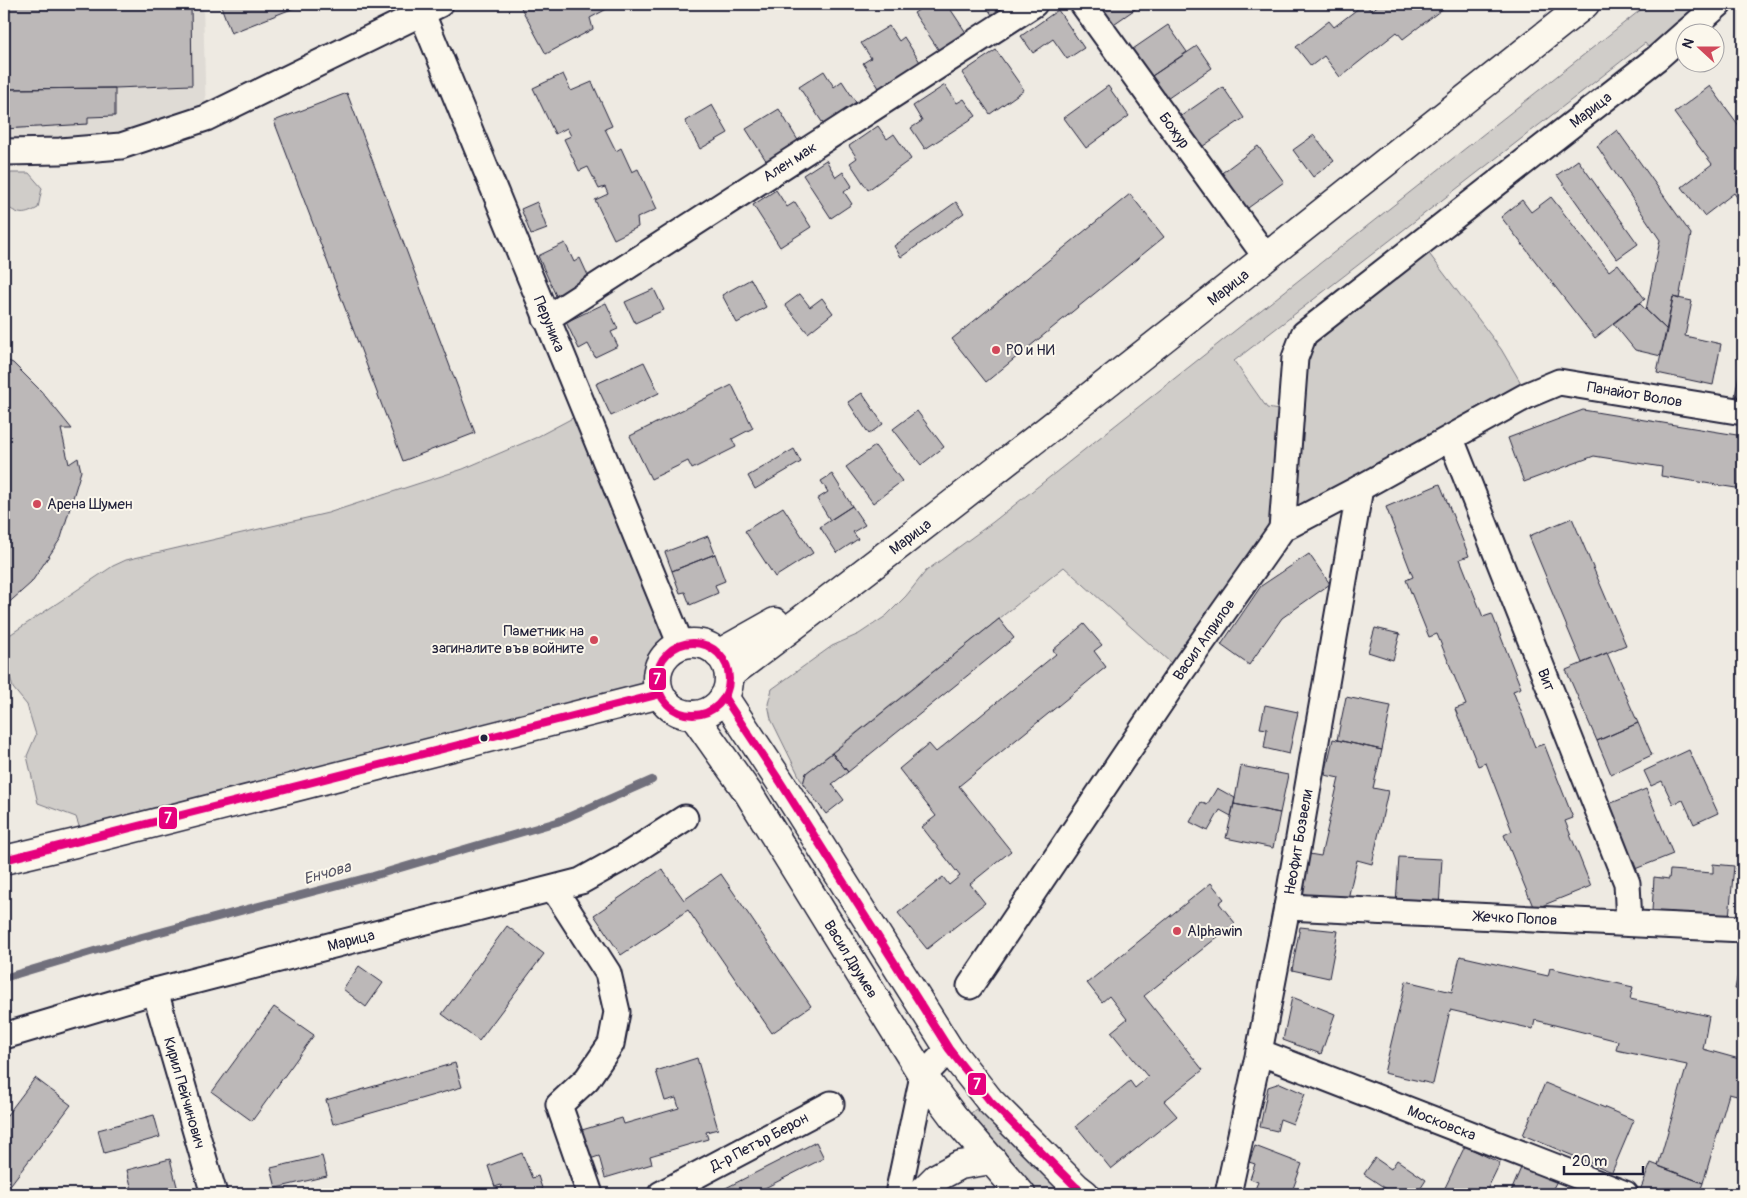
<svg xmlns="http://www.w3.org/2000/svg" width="1747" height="1198" font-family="Pangolin,sans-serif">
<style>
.built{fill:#dfdbd5}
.green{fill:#d0cdc9;stroke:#797882}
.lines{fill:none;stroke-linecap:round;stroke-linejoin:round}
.stream{stroke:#716f7c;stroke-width:8}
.building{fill:#bcb8b8;stroke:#22223b}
.street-casing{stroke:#22223b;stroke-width:29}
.secondary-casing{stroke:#22223b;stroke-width:31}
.street{stroke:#fbf7ec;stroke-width:25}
.secondary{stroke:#fbf7ec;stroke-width:28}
.bus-1-casing{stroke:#fbf7ec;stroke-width:11}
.bus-1{stroke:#e5007d;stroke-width:8}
.poi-dot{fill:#d1495b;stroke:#fbf7ec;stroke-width:2}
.bus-dot{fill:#22223b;stroke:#fbf7ec;stroke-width:2}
.labels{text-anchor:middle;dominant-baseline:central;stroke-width:4;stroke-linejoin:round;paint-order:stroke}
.street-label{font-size:15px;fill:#22223b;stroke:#fbf7ec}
.poi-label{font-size:15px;fill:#22223b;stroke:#fbf7ec;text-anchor:start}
.water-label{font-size:16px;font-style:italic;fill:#575666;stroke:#fbf7ec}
.line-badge{stroke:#fbf7ec;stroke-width:2}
.badge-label{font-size:14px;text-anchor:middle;font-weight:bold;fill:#fff}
</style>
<rect width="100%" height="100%" fill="#eeeae2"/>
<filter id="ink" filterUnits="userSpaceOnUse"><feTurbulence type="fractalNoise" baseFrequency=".02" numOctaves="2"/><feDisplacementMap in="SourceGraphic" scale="10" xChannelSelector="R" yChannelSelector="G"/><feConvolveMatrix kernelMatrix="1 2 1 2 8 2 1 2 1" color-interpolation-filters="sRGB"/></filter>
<g filter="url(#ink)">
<path class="built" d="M4,4h199l3,114 -85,28 -117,6z"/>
<path class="green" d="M1648,4h71l-62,54 -12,-15 -411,318 33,47 23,4 5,-54 126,-115 80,106 27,46 -246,134 -101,143 -117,-105 -258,206 -3,11 -32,-65 -3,-15 4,-15 60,-43 27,-12 27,-18 20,-20 20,-25 67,-49z
M4,173h25l13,15 -4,20c-17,9 -19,6 -34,-3z
M584,412l97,233 -21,20v29l-576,147 -8,-24 -38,-14 -11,-47 9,-21 -9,-30 -14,-17 -9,-34v-6l4,-12 105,-70 13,-6 202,-47 135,-44 72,-31z
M976,1109l8,3 101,82h-64l-45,-70 -5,-11z"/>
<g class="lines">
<path class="stream" d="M4,978l130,-39 239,-63 184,-54 95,-42"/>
</g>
<path class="building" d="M4,4h187l1,81 -77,3 -111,1z
M222,4h77v2l-68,27 -9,-24z
M519,4h97l-26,14 3,11 -47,25z
M928,4h19l20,30 -27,18 -26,-39z
M985,4h24l-17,11z
M1091,4h49l1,1 -33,23z
M1364,4h2l5,7 9,-7h69l-46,35 -6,-7 -57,45 -16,-21 -13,10 -15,-19 33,-26 5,6z
M1058,10l26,38 -17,11 -14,-20 -20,14 -12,-17z
M1168,25l19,27 -41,28 -19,-27z
M889,26l10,15 5,-4 16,25 -41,26 -16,-25 8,-5 -10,-15z
M1197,46l15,22 -51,35 -15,-23z
M996,50l28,40 -34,24 -28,-41z
M824,71l10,16 8,-6 15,23 -33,21 -25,-38z
M563,74l8,17 21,-9 20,44 -7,3 11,22 5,-3 11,24 6,-3 19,40 -20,9 1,9 -24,12 -19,-39 13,-6 -3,-7 -6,2 -11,-22 -9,4 -15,-32 7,-3 -4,-8 -12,6 -22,-46z
M945,85l12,18 7,-4 12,17 -51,33 -14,-21 11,-7 -9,-15z
M1108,86l21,30 -43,32 -22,-30z
M1710,86l33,45v75l-9,-13 -30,23 -22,-29 30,-23 -38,-51z
M1223,87l21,31 -48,33 -22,-30z
M115,88v28l-27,1v7l-84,5v-40z
M347,93l128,340 -72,28 -129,-340z
M712,105l16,28 -28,16 -15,-28z
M779,109l20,33 -32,20 -21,-33z
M878,126l9,13 7,-5 17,25 -43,31 -18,-27 7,-5 -8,-12z
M1617,130l74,104 -12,65 -6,-2 -6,33 -21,-20 14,-70 -63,-94z
M1314,135l20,26 -21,16 -20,-27z
M1258,146l26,36 -43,31 -26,-35z
M826,160l10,17 7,-5 9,14 -8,6 8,12 -21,14 -28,-43z
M1578,160l60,84 -21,15 -60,-84z
M776,190l11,17 8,-5 16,25 -31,20 -27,-42z
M1130,194l34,43 -178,145 -34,-43z
M1551,197l58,74 9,-7 27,35 -50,39 -94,-121 21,-17 9,12z
M537,202l10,27 -16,6 -10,-26z
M956,202l8,11 -63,44 -7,-11z
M565,243l9,19 6,-4 11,24 -34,16 -19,-42z
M751,279l15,28 -29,16 -15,-28z
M654,289l10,21 -29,13 -10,-21z
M800,294l10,13 12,-9 11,15 -25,20 -23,-28z
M1673,297l19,4 -7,35 36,8 -8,41 -56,-12z
M606,303l12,26 -7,3 7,14 -23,11 -7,-13 -9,5 -13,-27z
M1639,303l28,27 -6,26 -26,-6 -22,-27z
M1743,353v44l-8,-1z
M4,359l9,4 28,28 31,38h-11l8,35 9,-6 3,13 -20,67 -30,45 -27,24z
M644,362l15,31 -48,23 -15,-32z
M732,385l21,43 -21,11 4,8 -44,22 -4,-8 -37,18 -21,-43z
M862,393l21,31 -14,10 -21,-32z
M1583,410l160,26v44l-1,9 -81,-13 1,-9 -68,-11 -70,26 -16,-44z
M917,411l27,36 -23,18 -28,-36z
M875,446l27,35 -29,22 -27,-36z
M794,449l7,13 -46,27 -7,-13z
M832,474l20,32 -22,14 -13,-21 11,-7 -7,-11z
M1440,484l29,72 -9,3 23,58 9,-3 29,74 -8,3 22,56 9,-3 29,74 -8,3 26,65 -57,23 -30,-74 8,-4 -26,-68 -8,3 -23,-57 11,-4 -29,-71 -8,3 -23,-57 7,-3 -27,-70z
M852,506l13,19 -12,7 5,7 -21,14 -17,-26z
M783,507l30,46 -38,24 -30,-46z
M1572,518l54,127 -44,18 -53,-127z
M708,536l7,18 -43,17 -7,-19z
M715,554l10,27 -10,4 3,8 -28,12 -5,-13 -5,1 -8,-22z
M1309,554l21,30 -48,34 -33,47 -28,-20 40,-59z
M999,619l15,19 -166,134 -16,-19z
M1084,624l18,21 -8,6 12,16 -147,119 52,65 -41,33 15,19 -58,46 -29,-36 45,-36 6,8 11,-9 -38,-49 14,-11 -37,-47 30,-25 7,8 120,-98 -3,-4z
M1375,628l25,6 -7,26 -25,-8z
M1607,653l31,70 -41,18 -31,-71z
M1346,697l45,9 -9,44 -45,-10z
M1265,705l33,7 -9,42 -25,-6 3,-19 -7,-1z
M1638,723l14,32 -41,19 -14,-33z
M1333,739l49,11 -9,38 15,3 -16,73 -15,-4 -10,43 -47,-10 9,-39 12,2 18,-78 -14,-3z
M1689,750l29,63 -24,11 -11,-24 -10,4 -11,-23 -11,5 -7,-15z
M832,753l16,19 -16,12 12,16 -18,14 -23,-30 3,-11z
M1241,766l47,9 -8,38 -46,-9z
M1217,788l18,10 -4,18 -11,-6 -12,21 -18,-9 11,-20 6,3z
M1646,789l27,65 -43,17 -26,-65z
M1234,804l46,9 -7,35 -47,-10z
M1399,857l43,2 -3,48 -43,-3z
M1713,864l21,2 -5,51 -77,-6 2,-34 15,2 1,-9 43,3z
M662,869l22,31 37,-26 90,132 -39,27 -84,-123 -67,45 -27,-40z
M1211,883l13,16 -5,4 16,20 -91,73 59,74 -39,31 13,15 -66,53 -35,-43 54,-45 5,7 13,-11 -37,-45 16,-13 -18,-23 -7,6 -15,-19z
M507,926l37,28 -65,87 -37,-27z
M1300,927l38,4 -9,47 -37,-8z
M1743,949v41l-8,-1z
M1460,956l88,20 2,-8 83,19 -3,12 79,17 -6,33 40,11v9l-6,27 -8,-2 -26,89 -45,-17 29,-101 -71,-15 2,-9 -83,-21 -2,9 -83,-19 -17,74 -49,-11 22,-92 46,11z
M359,966l24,17 -17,24 -23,-18z
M1292,997l43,17 -14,40 -38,-14z
M274,1007l40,28 -62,86 -40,-29z
M697,1058l21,71 -12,3 2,7 -58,17 2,8 -47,14 -6,-22 -9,3 -8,-29 40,-12 2,6 55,-16 -3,-10 -11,3 -9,-30z
M455,1063l7,24 -129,37 -7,-24z
M35,1078l36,27 -66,87 -1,-73z
M1280,1083l25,11 -12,30 -13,-5 -3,12 -17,-4 8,-40z
M1545,1083l89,37 -22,52 -89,-37z
M154,1115l6,22 -56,16 -6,-23z
M816,1142l8,16 -71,36h-39z
M1255,1146l47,18 -11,30h-38l5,-12 -8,-3 5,-15 -6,-2z
M1465,1146l35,17 -15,31h-43z
M522,1153l10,25 6,-2 6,18h-40l-3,-9 -6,2 -7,-21z
M322,1156l5,20 -51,12 -5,-20z
M1375,1158l16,11 6,-9 29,20 -9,14h-23l-30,-20z
M170,1159l9,35h-46l-6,-24z
M1523,1163l34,18 -5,9 7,4h-28l-4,-2 -1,2h-16z
M1651,1163l52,20 -4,11h-55l-5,-1z"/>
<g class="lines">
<defs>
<g id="street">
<path id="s1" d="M418,4l263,641"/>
<path id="s2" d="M1083,4l183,253"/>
<path d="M1687,32l32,-28"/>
<path d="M4,152l56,-1 61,-5 85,-28 234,-114"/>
<path id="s3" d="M546,319l488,-315"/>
<path id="s4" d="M1451,439l176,444 2,40"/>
<path id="s5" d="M1282,529l13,-171 9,-24 353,-276 27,-24"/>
<path d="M554,889l54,84 9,39 -6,32 -24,35 -28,26 31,89"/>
<path id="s6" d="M1287,907l456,22"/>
<path id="s7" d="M970,986l211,-314 101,-143 78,-41 168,-93 31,-13 184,30"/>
<path id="s8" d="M155,991l59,203"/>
<path id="s9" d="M4,1036l151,-45 426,-110 45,-25 59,-38"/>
<path id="s10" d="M1259,1052l366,142"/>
<path id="s11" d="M661,1194l170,-90"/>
<path d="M898,1194l25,-118 26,-27"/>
<path id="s12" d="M1228,1194l31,-142 28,-145 73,-419"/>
</g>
<g id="secondary">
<circle cx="693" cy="679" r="36"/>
<path d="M718,654l57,-32"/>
<path id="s13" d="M729,675c289,-218 572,-446 856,-671"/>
<path d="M724,697l57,86 168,266 41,52 86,86 9,7"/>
<path id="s14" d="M693,715l56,79 174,282 30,40 68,78"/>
<path d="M4,860l80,-19 576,-147"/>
<path d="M920,1194l16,-16 24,-13 32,-5"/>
</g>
</defs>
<use href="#street" class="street-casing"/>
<use href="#secondary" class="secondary-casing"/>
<use href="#street" class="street"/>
<use href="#secondary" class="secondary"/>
<defs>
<path id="bus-1" d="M657 679a36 36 0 1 1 72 0a36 36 0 1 1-72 0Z
M724,697l57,86 168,266 41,52 86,86 9,7
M4,860l656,-166"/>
</defs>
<use href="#bus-1" class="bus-1-casing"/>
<use href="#bus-1" class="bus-1"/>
</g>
</g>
<g class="poi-dot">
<circle cx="996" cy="350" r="5"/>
<circle cx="37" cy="504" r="5"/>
<circle cx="594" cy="640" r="5"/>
<circle cx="1177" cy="931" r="5"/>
</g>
<circle class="bus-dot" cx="484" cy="738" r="4.5"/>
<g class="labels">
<g class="street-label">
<text stroke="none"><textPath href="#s5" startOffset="561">Марица</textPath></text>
<text stroke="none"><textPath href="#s2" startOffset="156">Божур</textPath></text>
<text stroke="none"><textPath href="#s3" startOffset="290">Ален мак</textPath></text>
<text stroke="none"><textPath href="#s13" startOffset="632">Марица</textPath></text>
<text stroke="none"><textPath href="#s1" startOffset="346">Перуника</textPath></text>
<text stroke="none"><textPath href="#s7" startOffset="944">Панайот Волов</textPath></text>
<text stroke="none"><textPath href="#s13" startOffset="228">Марица</textPath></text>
<text stroke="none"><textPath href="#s7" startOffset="418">Васил Априлов</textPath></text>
<text stroke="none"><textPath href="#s4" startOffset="259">Вит</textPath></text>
<text stroke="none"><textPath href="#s12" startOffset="359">Неофит Бозвели</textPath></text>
<text stroke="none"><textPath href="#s6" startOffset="229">Жечко Попов</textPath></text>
<text stroke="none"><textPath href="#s9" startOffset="360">Марица</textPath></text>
<text stroke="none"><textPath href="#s14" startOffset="291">Васил Друмев</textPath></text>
<text stroke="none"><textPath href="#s8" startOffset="106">Кирил Пейчинович</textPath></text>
<text stroke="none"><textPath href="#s10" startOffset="196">Московска</textPath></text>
<text stroke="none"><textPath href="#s11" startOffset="111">Д-р Петър Берон</textPath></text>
</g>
<g class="poi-label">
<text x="1006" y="350">РО и НИ</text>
<text x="47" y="504">Арена Шумен</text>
<text x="584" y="631" text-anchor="end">Паметник на<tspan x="584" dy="17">загиналите във войните</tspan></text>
<text x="1187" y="931">Alphawin</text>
</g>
<g class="water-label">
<text transform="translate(327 873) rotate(-16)">Енчова</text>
</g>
</g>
<g class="line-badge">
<rect x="648" y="667" width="19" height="24" rx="5" fill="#e5007d"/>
<rect x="158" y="806" width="20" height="24" rx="5" fill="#e5007d"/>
<rect x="967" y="1072" width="20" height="24" rx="5" fill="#e5007d"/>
</g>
<g class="badge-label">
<text x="657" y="684">7</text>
<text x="168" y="823">7</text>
<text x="977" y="1089">7</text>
</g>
<rect width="1747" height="1198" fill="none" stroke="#fbf7ec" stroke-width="20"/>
<rect x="10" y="10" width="1727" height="1178" fill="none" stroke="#22223b" stroke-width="2" filter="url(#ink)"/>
<g transform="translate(1700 48) rotate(291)"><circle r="24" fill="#fbf7ec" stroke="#a4a2a5"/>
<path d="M0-4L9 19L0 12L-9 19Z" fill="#d1495b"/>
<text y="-8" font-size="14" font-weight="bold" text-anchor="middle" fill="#22223b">N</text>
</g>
<path d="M1564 1166v8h79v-8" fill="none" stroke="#22223b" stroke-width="2.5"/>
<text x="1572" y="1166" font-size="15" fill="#22223b" stroke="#fbf7ec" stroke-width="4" paint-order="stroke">20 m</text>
</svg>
